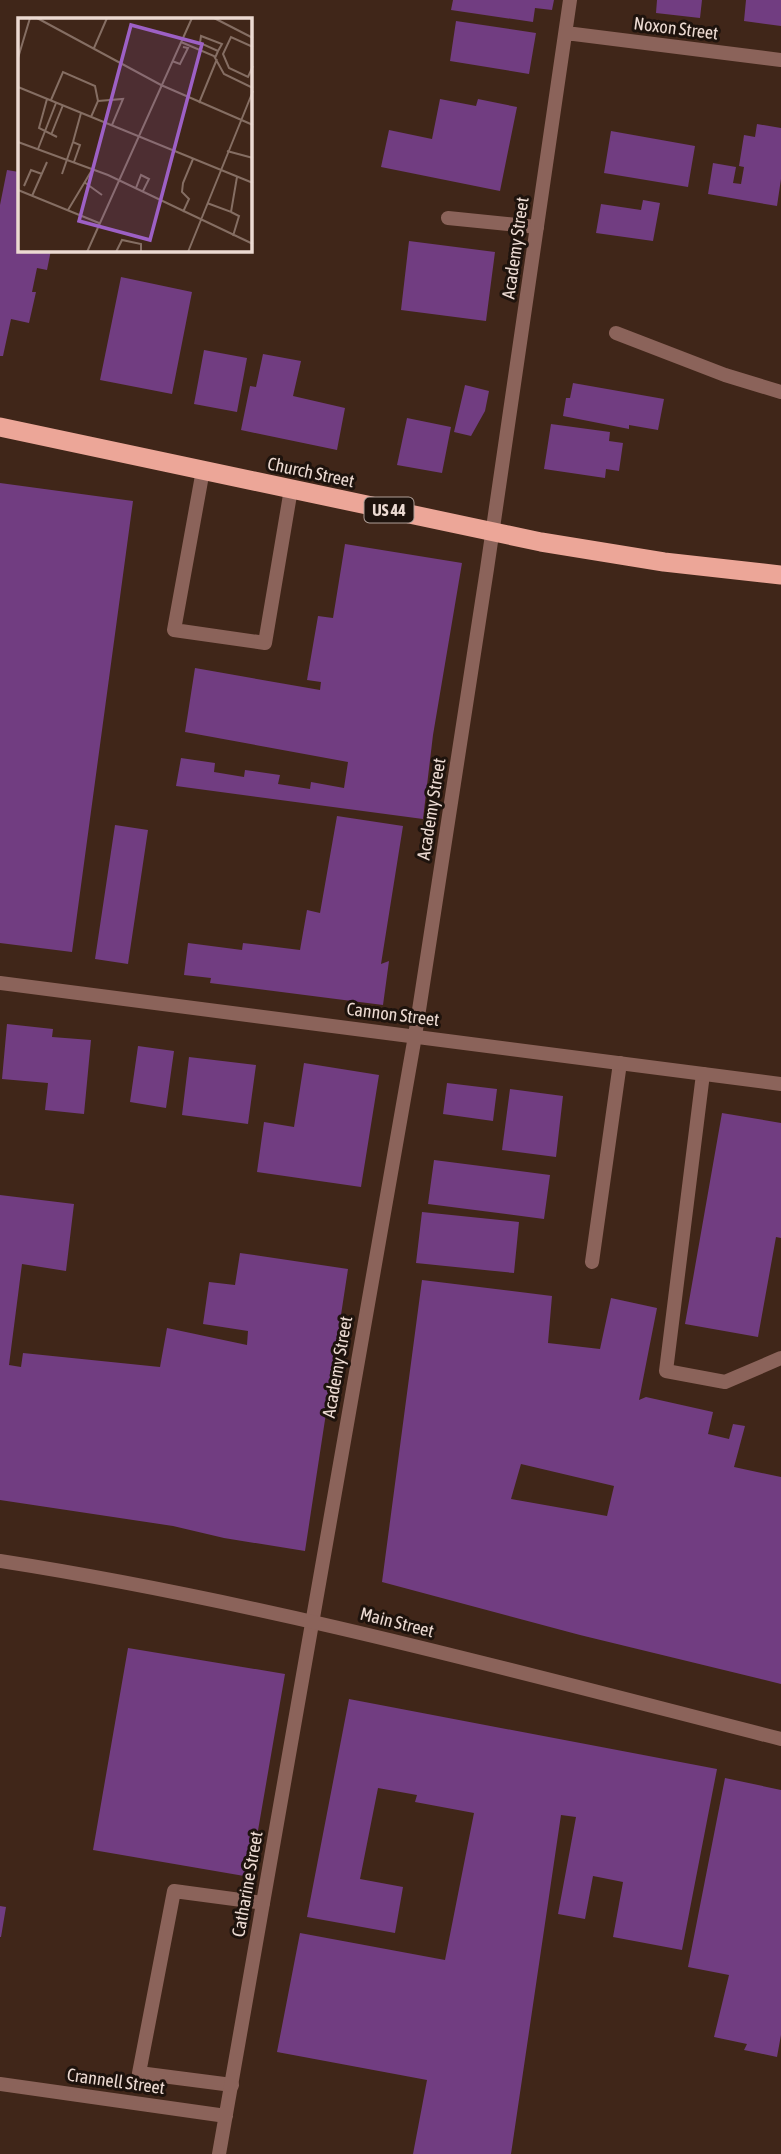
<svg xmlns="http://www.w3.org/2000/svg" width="781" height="2154" font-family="'Asap Condensed',sans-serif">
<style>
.building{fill:#713d81;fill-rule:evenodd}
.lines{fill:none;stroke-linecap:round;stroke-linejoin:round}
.service{stroke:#8b635a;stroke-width:14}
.minor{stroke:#8b635a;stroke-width:14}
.tertiary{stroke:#8b635a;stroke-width:14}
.trunk{stroke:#eca698;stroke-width:19}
.labels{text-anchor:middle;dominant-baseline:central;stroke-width:6;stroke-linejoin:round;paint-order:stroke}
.shield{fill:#1e130d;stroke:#ae9e97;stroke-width:2}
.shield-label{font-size:16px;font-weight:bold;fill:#ecdad2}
.street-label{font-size:18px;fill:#ecdad2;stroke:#1e130d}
.inset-road{fill:none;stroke:#856e63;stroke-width:2}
.view{fill:#9d60c5;fill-opacity:0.15;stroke:#9d60c5;stroke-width:3.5}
.inset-edge{fill:none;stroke:#ecdad2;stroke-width:3.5}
</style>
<rect width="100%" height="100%" fill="#402619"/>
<path class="building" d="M453,0h101l-2,10 -17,-2 -2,14 -82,-12z
M657,0h45l-2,18 -44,-5z
M746,0h35v26l-37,-5z
M456,21l80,12 -7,41 -79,-13z
M440,99l36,7 2,-7 39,8 -17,84 -119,-24 8,-37 43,9z
M757,124l24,4v51l-4,27 -69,-12 5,-31 23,4 -3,16 8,1 3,-17 -5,-1 5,-31 11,2z
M611,131l84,15 -7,41 -84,-14z
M7,170l12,2v78h32l-4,20 -10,-2 -5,24h4l-7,31 -18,-4 -8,37h-3v-151z
M643,200l17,3 -7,38 -57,-8 5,-29 40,6z
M409,241l86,11 -9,69 -85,-11z
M121,277l71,15 -20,102 -72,-14z
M204,350l43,8 -10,54 -43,-8z
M263,354l38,7 -8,35 52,12 -8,42 -96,-20 9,-44 6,1z
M573,383l91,16 -6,31 -29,-5v4l-66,-13 3,-18h4z
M465,385l24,6 -4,20 -14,25 -17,-4z
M407,418l44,9 -9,46 -45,-8z
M551,424l59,8 -1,9 14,2 -4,28 -13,-2 -1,9 -61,-9z
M0,483l133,18 -61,451 -72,-9z
M345,544l117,19 -29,172 -10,84 -247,-33 5,-28 34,5 -1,9 30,5 1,-7 35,5 -2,9 32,5 1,-7 33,6 4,-26 -163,-30 10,-64 125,22 1,-8 -14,-2 11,-64 15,2z
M337,816l66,10 -22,138 8,-3 -6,44 -173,-22 1,-5 -27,-3 4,-32 54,7 1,-7 57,7 7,-40 13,3z
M115,825l33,5 -20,134 -33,-5z
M7,1024l46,5 -1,8 39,3 -7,74 -39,-4 3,-27 -46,-4z
M138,1046l36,5 -8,57 -36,-6z
M189,1057l67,8 -8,59 -66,-9z
M304,1063l75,12 -18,112 -104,-15 7,-50 30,5z
M447,1083l50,6 -4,32 -50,-7z
M510,1089l53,7 -7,61 -54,-7z
M722,1113l59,10v115l-5,-1 -18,100 -73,-13z
M434,1160l116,15 -6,44 -116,-15z
M0,1195l74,9 -8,67 -44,-7 -13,101 12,2 2,-14 137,14 7,-39 80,17 1,-14 -45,-7 6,-42 26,3 5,-32 108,16 -43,282 -81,-13 -51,-12 -173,-26z
M422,1212l97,10 -5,51 -98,-10z
M422,1280l130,16 -4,47 52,6 11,-51 46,10 -18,92 7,-3 67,15 -5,22 21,5 4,-15 12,2 -11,41 47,10v207l-201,-49 -198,-53zM521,1464l93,22 -7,30 -96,-17z
M128,1648l157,26 -35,203 -157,-27z
M349,1699l368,70 -35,181 -69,-13 10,-55 -30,-6 -8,43 -27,-5 18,-97 -15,-2 -50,339h-98l14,-74 -150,-28 23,-119 145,27 29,-147 -59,-11 2,-7 -39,-7 -18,91 43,8 -8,46 -88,-16z
M725,1778l56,12v245l-4,22 -33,-7 3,-6 -33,-7 15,-62 -41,-8z
M0,1906l6,1 -5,30h-1z"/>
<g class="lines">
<path class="service" d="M448,218l89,9
M616,333l109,42 56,17
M203,470l-29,160 91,13 26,-154
M703,1074l-37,297 59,11 56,-24
M592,1262l28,-199
M232,2085l-93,-12 35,-182 89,12"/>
<path class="minor" d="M566,33l215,27
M0,983l781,101
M0,2084l226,32
M219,2154l196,-1118 72,-467 83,-569"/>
<path class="tertiary" d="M0,1561c264,41 522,112 781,178"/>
<path class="trunk" d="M0,427l541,115 123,20 117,13"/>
</g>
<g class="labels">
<rect class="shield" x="364.5" y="497.5" width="49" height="25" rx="5"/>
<g class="shield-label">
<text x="389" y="510">US 44</text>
</g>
<g class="street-label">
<text transform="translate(676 28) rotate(7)">Noxon Street</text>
<text transform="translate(515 248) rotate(-82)">Academy Street</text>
<text transform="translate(311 472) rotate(12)">Church Street</text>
<text transform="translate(431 809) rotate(-81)">Academy Street</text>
<text transform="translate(393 1014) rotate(7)">Cannon Street</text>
<text transform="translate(337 1367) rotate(-80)">Academy Street</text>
<text transform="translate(397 1622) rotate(14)">Main Street</text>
<text transform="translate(247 1884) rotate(-80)">Catharine Street</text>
<text transform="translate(116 2081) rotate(8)">Crannell Street</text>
</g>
</g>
<g transform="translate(18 18)">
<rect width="234" height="234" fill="#402619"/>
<path class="inset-road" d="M19,0l124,67 92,40M196,0l39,20M163,24l33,14 10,18 29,14M235,29l-22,-10 -8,17 6,14 19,9 5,-11M76,30l13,-30M0,40l12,-40M197,40l3,-7 4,-7 -21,-8 -1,7 18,8M154,43l8,3 8,-16 -5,-1M0,69l235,96M29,81l-8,29 18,9M33,82l12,-28 32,14 3,15 -7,16M80,83l25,-2 -11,26M181,85l18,-44M33,117l12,-30M0,124l90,33 145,69M55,124l8,-29M20,131l18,-46M209,133l26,7M44,156l11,-32 7,3 -6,17M66,164l18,13M6,168l7,-16 11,4M118,170l5,-13 8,4 -6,12M0,172l81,33M14,178l15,-34M189,185l24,9 6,-35M50,192l24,-40M165,194l6,-13 -7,-7 1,-9 10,-24M213,194l8,4 -6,20M69,234l105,-234M98,234l6,-12 19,4v8M170,234l65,-161"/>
<path class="view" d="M113,7l71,19 -52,196 -71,-19z"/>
<rect width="234" height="234" class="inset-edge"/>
</g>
</svg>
